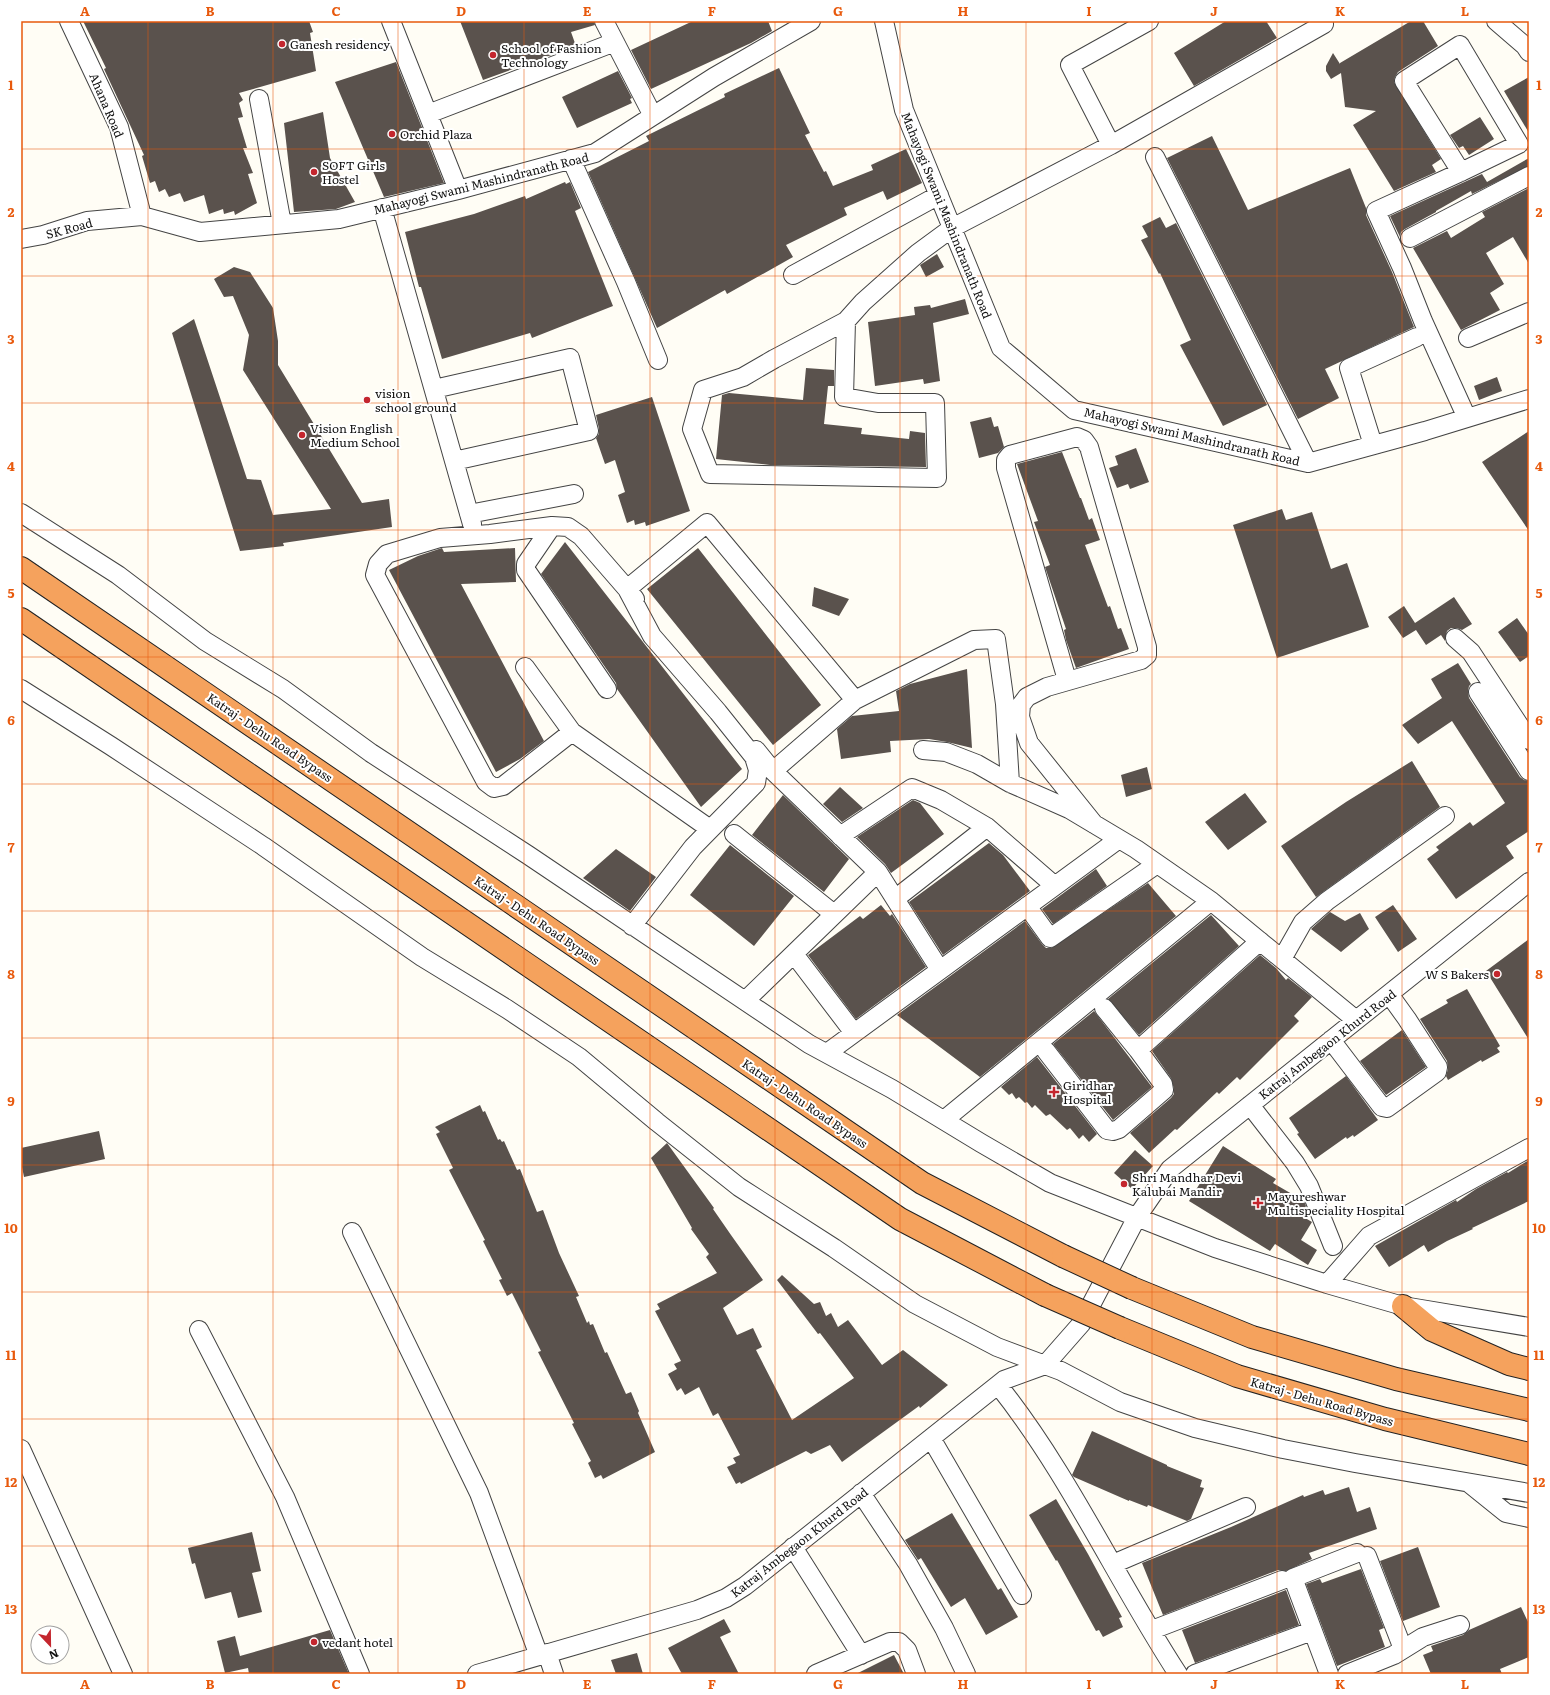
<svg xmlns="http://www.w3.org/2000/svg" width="1550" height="1695" font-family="Literata,serif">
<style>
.building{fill:#5a524d}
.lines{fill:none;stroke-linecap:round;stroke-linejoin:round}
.minor-casing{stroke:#444;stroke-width:20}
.highway-casing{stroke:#222;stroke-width:24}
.minor{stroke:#fff;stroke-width:18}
.highway{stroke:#f5a25d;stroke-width:22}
.highway-bridge-casing{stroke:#222;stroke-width:24;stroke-linecap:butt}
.highway-bridge{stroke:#f5a25d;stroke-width:22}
.grid{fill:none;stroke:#e8590c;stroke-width:1;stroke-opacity:0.55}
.poi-dot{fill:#c4262e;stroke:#fff;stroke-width:1.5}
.labels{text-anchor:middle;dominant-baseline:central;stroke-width:4;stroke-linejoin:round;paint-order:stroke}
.poi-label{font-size:12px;fill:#111;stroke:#fff;text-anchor:start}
.street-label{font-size:12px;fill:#111;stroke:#fff}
.neatline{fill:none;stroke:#e8590c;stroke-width:1.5}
.grid-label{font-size:13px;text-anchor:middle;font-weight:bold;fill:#e8590c}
</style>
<rect width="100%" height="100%" fill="#fffdf5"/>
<path class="building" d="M83,21h226l4,11 -3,1 6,38 -77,22 4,7 -4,3 4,14 -5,1 9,30h-4l10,25 -5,1 9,29 -22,12 -1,-4 -10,3 -1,-5 -14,5 -5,-19 -20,7 -4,-9 -11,4 -4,-8 -6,3 -4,-11 -5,2 -8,-27 2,-1 -40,-86 2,-1z
M460,21h134l1,4 -24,7 5,14 -93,34z
M693,21h75l4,10 -21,12 -100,46 -20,-39z
M1226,21h40l11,17 -83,48 -20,-33z
M1411,21h12l15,25 -40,26 -3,5 -1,5 47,77 -9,6 4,7 -42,19 -41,-66 23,-14 -31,-4 -4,-34 -10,6 -5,-8v-5l7,-13 7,11v-1z
M396,62l48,121 -60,14 -49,-115z
M779,68l31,65 -5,2 19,37 2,-1 7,15 40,-16 -2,-5 35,-16 16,34 -35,17 -4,-9 -39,17 3,7 -61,30 7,12 -66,37 -2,-4 -68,38 -69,-156 61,-31 -3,-5 79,-39 -1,-3z
M618,71l14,27 -2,1 2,4 -55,25 -15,-31z
M1529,77v56l-25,-42z
M323,112l7,46 25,44 -19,7 -42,3 -10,-89z
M1480,117l14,22 -25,16 -6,-9 -4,2 -9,-13z
M1212,136l36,74 102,-42 16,40v7l26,57 22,55 -89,42 14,29 -41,21 -131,-261z
M1529,158v8l-57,28 -1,-3 -35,20v1l-31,17 -4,3 -1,5 -10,-21 92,-42 5,8z
M565,182l1,2 4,-2 11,26 -6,3 38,95 -81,32 -2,-5 -88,26 -21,-72h-2l-14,-55 69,-18 51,-18 1,3z
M1529,188v76l-16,-27 -27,16 18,31 -14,9 10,17 -39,20 -48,-82 34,-17 4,7 34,-21 -3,-5z
M1160,217l6,11 10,-5 91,182 -44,21 -43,-81 11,-5 -31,-67 -1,1 -18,-34 7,-3 -6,-11z
M937,254l7,13 -18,10 -6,-12z
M234,267l16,5 23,36 5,33v24l84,138 27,-4 3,28 -109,16 1,3 -44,5 -68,-218 22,-14 53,160 14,1 12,35 58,-6 -88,-139 6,-35 -16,-39 -9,1 -10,-18z
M965,299l4,15 -36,9 7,58 -16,3 -1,-5 -48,7 -7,-64 47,-7 -1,-8 16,-2 1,3z
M806,368l28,2v16h-6l-4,38 38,4 -1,6 48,5 1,-8 15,2 1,34 -156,-2 -54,-6 6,-64 7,-2 74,7z
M1497,377l5,14 -23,9 -5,-14z
M652,397l38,114 -44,15 -1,-4 -10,3 -1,-5 -7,3 -9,-28 7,-3 -10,-32 -10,4 -9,-26 3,-4v-5l-3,-14z
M991,417l3,10 4,-1 6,21 -6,6 -19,5 -9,-36z
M1529,431v100l-47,-69z
M1136,448l13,34 -19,7 -2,-5 -11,4 -8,-20 9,-3 -3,-9z
M1062,452l18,46h1l8,22 3,-2 8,22 -15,5 23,62 2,-1 8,23 3,-1 8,21 -53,19 -10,-28 -2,-10 2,-1 -21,-62 5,-2 -16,-43 4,-1 -21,-57z
M1282,509l4,11 26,-8 19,57 16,-6 22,64 -92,31 -44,-133z
M565,542l177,227 -41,38 -84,-118 -1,-6 -75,-109z
M442,548l2,4 71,-4 1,34 -55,2 83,157 -24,18 -24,13 -107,-202 29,-14z
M698,548l123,157 -48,40 -126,-156z
M814,587l35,12 -10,17 -27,-10z
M1454,597l18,27 -10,6 -5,-2h-6l-4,3 -2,10 -4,-6 -15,10 -10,-15 -13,8 -15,-21 16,-11 11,17z
M1517,618l12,17v21l-9,6 -22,-30z
M1458,663l13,21 -2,2 -1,6 1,6 51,79 4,3 5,1v50l-23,15 8,12 -58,41 -29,-40 12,-9 -3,-3 34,-25 3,4 32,-23 -53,-82 -34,23 -16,-19 40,-27 -11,-19z
M967,669l5,79 -25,-6 -18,-3 -39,2 1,11 -50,7 -4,-30 15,-13 47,-5 -3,-20 14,-7z
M1412,761l28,46 -124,90 -35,-51 65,-44z
M1147,767l5,22 -26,8 -5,-22z
M840,787l23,21 -21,14 -19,-18z
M1245,793l22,29 -39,28 -23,-28z
M783,795l66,64 -25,33 -72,-57z
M913,800l7,3 24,31 -53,39 -6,-9 -28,-27z
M989,843l14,12 27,36 -87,64 -34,-53z
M730,845l64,51 -40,50 -64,-51z
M616,849l40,28 -26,34 -47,-33z
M1096,869l11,17 -54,38 -11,-15z
M1148,883l28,33 -196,161 -83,-62 128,-94 17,23 4,4h5z
M881,905l9,11 2,-2 34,53 -70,52 -48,-64 52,-39 3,3z
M1393,905l24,34 -19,13 -23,-35z
M1330,912l15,9 15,-8 9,16 -28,23 -30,-23z
M1211,915l28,31 -100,89 -31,-36z
M1529,939v101l-43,-69z
M1260,955l16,13 10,12 2,-2 24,19 -18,19 5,5 -59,59 -3,-3 -18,17 -2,-2 -40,38 -2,-1 -26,24 -19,-20 41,-35 3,-4v-5l-3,-11 -19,-27z
M1467,989l33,57 -3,2 3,4 -18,10 -1,-2 -33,20 -2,-4 2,-7 -1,-8 -27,-42 28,-16 -2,-3z
M1094,1011l58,76 -39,33 -60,-76z
M1402,1030l24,37 -40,28 -26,-34z
M1037,1057l60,77 -8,8 -6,-7 -4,4 -9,-11 -3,2 -17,-16 -4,2 -11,-11 -3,3 -5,-6 -2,1 -6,-6 -3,2 -4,-6 -3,2 -8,-8z
M1346,1076l32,44 -24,17 -1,-2 -6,4 -1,-2 -31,22 -18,-25 2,-1 -10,-15z
M480,1105l3,7 2,-1 13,29 2,-1 2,3 2,-1 13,29 3,-1 17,43 6,-2 16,43 20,43 -3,1 11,26 2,-2 1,4 3,-1 12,29 2,-1 19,42 5,-2 8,19 -1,2 17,39 -52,27 -2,-4 -6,3 -7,-15 3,-2 -19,-37 2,-1 -36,-71 3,-1 -29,-58 -5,3 -8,-16 3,-1 -19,-38 2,-1 -36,-70 4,-2 -17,-34 4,-2 -5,-5z
M99,1131l6,28 -81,18 -3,-15v-14z
M667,1143l47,65 -1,1 18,26 32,45 -40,28 14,27 16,-7 9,19 -6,3 36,70 62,-42 -34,-45 -2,1 -41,-54 5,-5 32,29 6,-2 6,14 5,-3 7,14 10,-7 34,45 21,-15 45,35 -28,23 -1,-2 -77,56 -12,-17 -19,9 -5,-3 -65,33 -1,-2 -4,2 -9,-17 9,-4 -3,-5 7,-3 -22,-42 -5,3 -14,-29 -14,8 -4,-7 -4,3 -9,-17 9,-5 -3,-5 7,-3 -26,-50 5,-2 -3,-5 60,-31 -11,-16 3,-3 -18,-25 1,-1 -41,-70z
M1223,1146l53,33 -3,4 31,18 2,5 -6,9 12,7 -11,18 16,10 -9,15 -33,-21 -5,7 -81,-50z
M1135,1150l18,16 -21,23 -18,-16z
M1529,1160v41l-57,27 1,1 -26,12 -19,11 -4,-7 -35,22 -14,-21 81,-46 1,2 19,-13 31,-17 1,1z
M1092,1431l75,34v1l35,14 -2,7 4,1 -13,31 -4,2 -39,-16 -1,2 -18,-7v1l-55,-24 -2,-2z
M1349,1487l8,25 13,-5 7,22 -68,24 3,6 -26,12 -8,-1 -115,45 -21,-52 89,-36 72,-32 1,2 19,-7 2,5z
M1056,1499l32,55 34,63 -3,1 4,9 -20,10 -4,-7 -3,1 -39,-71 -1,1 -27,-46z
M952,1513l46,77 3,-2 17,29 -32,18 -21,-37 -14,9 -30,-49 -3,2 -13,-20z
M252,1532l9,39 -9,2 10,39 -24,6 -7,-26 -26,7 -10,-36 -3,1 -4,-16z
M1418,1547l22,60 -37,14 -23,-60z
M1361,1569l23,59 -5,2 6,17 -48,19 -31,-82 14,-5 2,4z
M1286,1590l13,35 -104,38 -13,-33z
M1521,1607l8,17v33l-29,12 2,5h-71l-8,-19 10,-4 -2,-5 32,-11 6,-5z
M724,1619l7,13 -11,5 19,37h-57l-14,-26z
M330,1630l19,44h-100l-1,-6 -23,5 -8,-32 18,-5 5,20z
M637,1653l6,21h-27l-5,-14z
M894,1655l10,19h-48z"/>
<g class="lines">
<defs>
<path id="minor" d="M69,21l50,106 23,89
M391,21l67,169
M604,21l49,95
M884,21l20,89 97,238 73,62 234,53 117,-32 104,-32
M1496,21l29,25 4,6
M259,99l23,125
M428,114l187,-72
M1111,145l-41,-80 79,-44
M1155,157l153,306
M571,159l55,123 32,78
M1461,172l-57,-91 56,-36 59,99 -58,28 -85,39 26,57 21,53 44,97
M382,208l90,316
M1410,238l119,-62
M21,239l22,-4 44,-14 55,-5 58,16 139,-13 119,-29 137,-37 119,-76 97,-56
M793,275l146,-80
M846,321l-72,38 -31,18 -40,13 -11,39 18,45 227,4 -2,-75h-57l-34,-6 2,-76 17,-19 55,-49 34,-25 159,-83 213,-121 -2,-3
M1468,338l61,-26
M434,389l136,-31 19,73 -135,30
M1373,445l-24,-77 68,-31
M21,513l97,62 87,66 78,48 88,64 157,102 281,189 83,45 89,54 69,40 165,65 112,36 76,22 126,21
M469,514l105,-20
M552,526l-26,38v6l81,119
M635,599l-8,-10 80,-66 148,177 -82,71
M1455,638l16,14 58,88
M525,667l47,65 -69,54 -9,2 -8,-6 -111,-207 3,-11 9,-10 53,-16 50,-4 62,-8 16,1 13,9 46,53 25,47 66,76 36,45 4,13 -2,13 -63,64 -61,79
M1067,680l-61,-212v-8l4,-5 67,-18 7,3 5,7 58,200v8l-6,5 -94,27 -20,10 -6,8 -1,12 9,26 65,81
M21,689l90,57 152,100 159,111 85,52 72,48 78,65 82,65 95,61 81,56 82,43 64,24 59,31 75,26 88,21 72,14 174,30
M1478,692l51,79
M855,700l119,-60 22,-1 9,65 5,79
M572,732l138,97
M923,750l23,2 31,12 33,19 59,26 67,40 75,52 145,119
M734,834l100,80
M840,836l72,-48 29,12 46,27 68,59
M878,872l62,98
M895,899l92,-72
M1027,906l23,32 107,-74
M794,954l60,79
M1282,959l21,-37 24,-21 118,-85
M745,1001l133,-129 -105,-101 -17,-21
M1104,1008l34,42 122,-109
M1331,1040l51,67 5,1 50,-36 1,-5 -31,-48 -18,-25
M1046,1051l61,79 6,1 6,-2 45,-39 -1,-6 -25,-34
M827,1053l292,-214
M1250,1105l45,58 14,23 24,60
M944,1120l267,-219
M352,1232l127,261 60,163
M1327,1284l42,-48 160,-88
M199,1330l86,167 75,177
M998,1385c71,89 118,194 180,289
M931,1438l91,157
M21,1449l102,225
M1470,1484l36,29 23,5
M861,1493l47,71 36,64 22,46
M793,1547l68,108
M1367,1556l36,93
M1113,1564l133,-57
M1152,1630l130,-50
M547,1653l7,21
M477,1674l220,-64 29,-12 19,-12 259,-206 41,-15 36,-41 56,-107 33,-48 359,-287
M816,1674l74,-32h9l8,8 9,24
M1195,1674l117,-43
M1329,1674l-36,-96 64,-25
M1347,1674l47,-19 29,-18 37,-12"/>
<path id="highway" d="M21,568l901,615 141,73
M21,619l879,600 145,76
M1132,1288l120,49 144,42 133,31
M1403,1306l29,24 77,34 20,5
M1120,1328l117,48 148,43 144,35"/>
</defs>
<use href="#minor" class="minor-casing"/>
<use href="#highway" class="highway-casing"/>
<use href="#minor" class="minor"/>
<use href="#highway" class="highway"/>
<defs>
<path id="highway-bridge" d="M1063,1256l69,32
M1045,1295l75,33"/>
</defs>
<use href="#highway-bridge" class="highway-bridge-casing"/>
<use href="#highway-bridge" class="highway-bridge"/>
</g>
<path class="grid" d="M148,21v1653M273,21v1653M398,21v1653M524,21v1653M650,21v1653M775,21v1653M900,21v1653M1026,21v1653M1152,21v1653M1277,21v1653M1402,21v1653M21,149h1508M21,276h1508M21,403h1508M21,530h1508M21,657h1508M21,784h1508M21,911h1508M21,1038h1508M21,1165h1508M21,1292h1508M21,1419h1508M21,1546h1508"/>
<g class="poi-dot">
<circle cx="282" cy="44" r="4"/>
<circle cx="493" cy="55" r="4"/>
<circle cx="392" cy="134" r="4"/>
<circle cx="314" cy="172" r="4"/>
<circle cx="367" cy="400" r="4"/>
<circle cx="302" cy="435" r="4"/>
<circle cx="1497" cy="974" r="4"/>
<path d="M1052 1086h4v4h4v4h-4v4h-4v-4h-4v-4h4z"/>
<circle cx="1124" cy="1184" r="4"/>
<path d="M1256 1197h4v4h4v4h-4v4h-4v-4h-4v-4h4z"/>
<circle cx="314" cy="1642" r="4"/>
</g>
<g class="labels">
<g class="poi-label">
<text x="290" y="44">Ganesh residency</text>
<text x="501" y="48">School of Fashion<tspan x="501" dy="14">Technology</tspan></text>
<text x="400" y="134">Orchid Plaza</text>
<text x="322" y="165">SOFT Girls<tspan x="322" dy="14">Hostel</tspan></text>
<text x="375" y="393">vision<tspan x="375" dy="14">school ground</tspan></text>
<text x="310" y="428">Vision English<tspan x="310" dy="14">Medium School</tspan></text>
<text x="1489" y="974" text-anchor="end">W S Bakers</text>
<text x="1063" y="1085">Giridhar<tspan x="1063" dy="14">Hospital</tspan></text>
<text x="1132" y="1177">Shri Mandhar Devi<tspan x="1132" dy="14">Kalubai Mandir</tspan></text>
<text x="1267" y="1196">Mayureshwar<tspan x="1267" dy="14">Multispeciality Hospital</tspan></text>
<text x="322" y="1642">vedant hotel</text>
</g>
<g class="street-label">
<text transform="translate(107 105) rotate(67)">Ahana Road</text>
<text transform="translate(481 183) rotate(-14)">Mahayogi Swami Mashindranath Road</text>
<text transform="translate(947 215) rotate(68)">Mahayogi Swami Mashindranath Road</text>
<text transform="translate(69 228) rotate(-15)">SK Road</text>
<text transform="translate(1192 436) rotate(13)">Mahayogi Swami Mashindranath Road</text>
<text transform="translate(270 737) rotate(34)">Katraj - Dehu Road Bypass</text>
<text transform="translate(537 920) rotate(34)">Katraj - Dehu Road Bypass</text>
<text transform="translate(1327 1044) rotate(-38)">Katraj Ambegaon Khurd Road</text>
<text transform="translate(805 1103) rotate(34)">Katraj - Dehu Road Bypass</text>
<text transform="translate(1322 1401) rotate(16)">Katraj - Dehu Road Bypass</text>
<text transform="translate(799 1542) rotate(-38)">Katraj Ambegaon Khurd Road</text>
</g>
</g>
<rect width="1550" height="1695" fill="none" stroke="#ffffff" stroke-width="44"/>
<g transform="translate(50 1645) rotate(158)"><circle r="19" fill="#ffffff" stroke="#a0a0a0"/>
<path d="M0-3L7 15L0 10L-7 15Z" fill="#c4262e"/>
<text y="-6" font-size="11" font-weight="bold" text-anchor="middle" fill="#111111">N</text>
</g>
<rect x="22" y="22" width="1506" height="1651" class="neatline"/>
<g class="grid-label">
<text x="85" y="16">A</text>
<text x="210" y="16">B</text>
<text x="336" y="16">C</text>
<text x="461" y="16">D</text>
<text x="587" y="16">E</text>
<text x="712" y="16">F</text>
<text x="838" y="16">G</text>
<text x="963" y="16">H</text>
<text x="1089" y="16">I</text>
<text x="1214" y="16">J</text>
<text x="1340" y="16">K</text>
<text x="1465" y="16">L</text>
<text x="11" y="90">1</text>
<text x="1539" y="90">1</text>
<text x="11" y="217">2</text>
<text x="1539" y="217">2</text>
<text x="11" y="344">3</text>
<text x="1539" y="344">3</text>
<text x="11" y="471">4</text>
<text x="1539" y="471">4</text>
<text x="11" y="598">5</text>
<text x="1539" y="598">5</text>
<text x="11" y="725">6</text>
<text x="1539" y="725">6</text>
<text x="11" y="852">7</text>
<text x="1539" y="852">7</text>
<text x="11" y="979">8</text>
<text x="1539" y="979">8</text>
<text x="11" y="1106">9</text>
<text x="1539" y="1106">9</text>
<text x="11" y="1233">10</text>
<text x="1539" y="1233">10</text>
<text x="11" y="1360">11</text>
<text x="1539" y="1360">11</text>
<text x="11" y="1487">12</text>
<text x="1539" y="1487">12</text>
<text x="11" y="1614">13</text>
<text x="1539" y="1614">13</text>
<text x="85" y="1689">A</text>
<text x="210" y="1689">B</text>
<text x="336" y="1689">C</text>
<text x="461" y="1689">D</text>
<text x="587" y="1689">E</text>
<text x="712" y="1689">F</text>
<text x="838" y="1689">G</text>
<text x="963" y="1689">H</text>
<text x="1089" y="1689">I</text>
<text x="1214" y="1689">J</text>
<text x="1340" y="1689">K</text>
<text x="1465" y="1689">L</text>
</g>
</svg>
